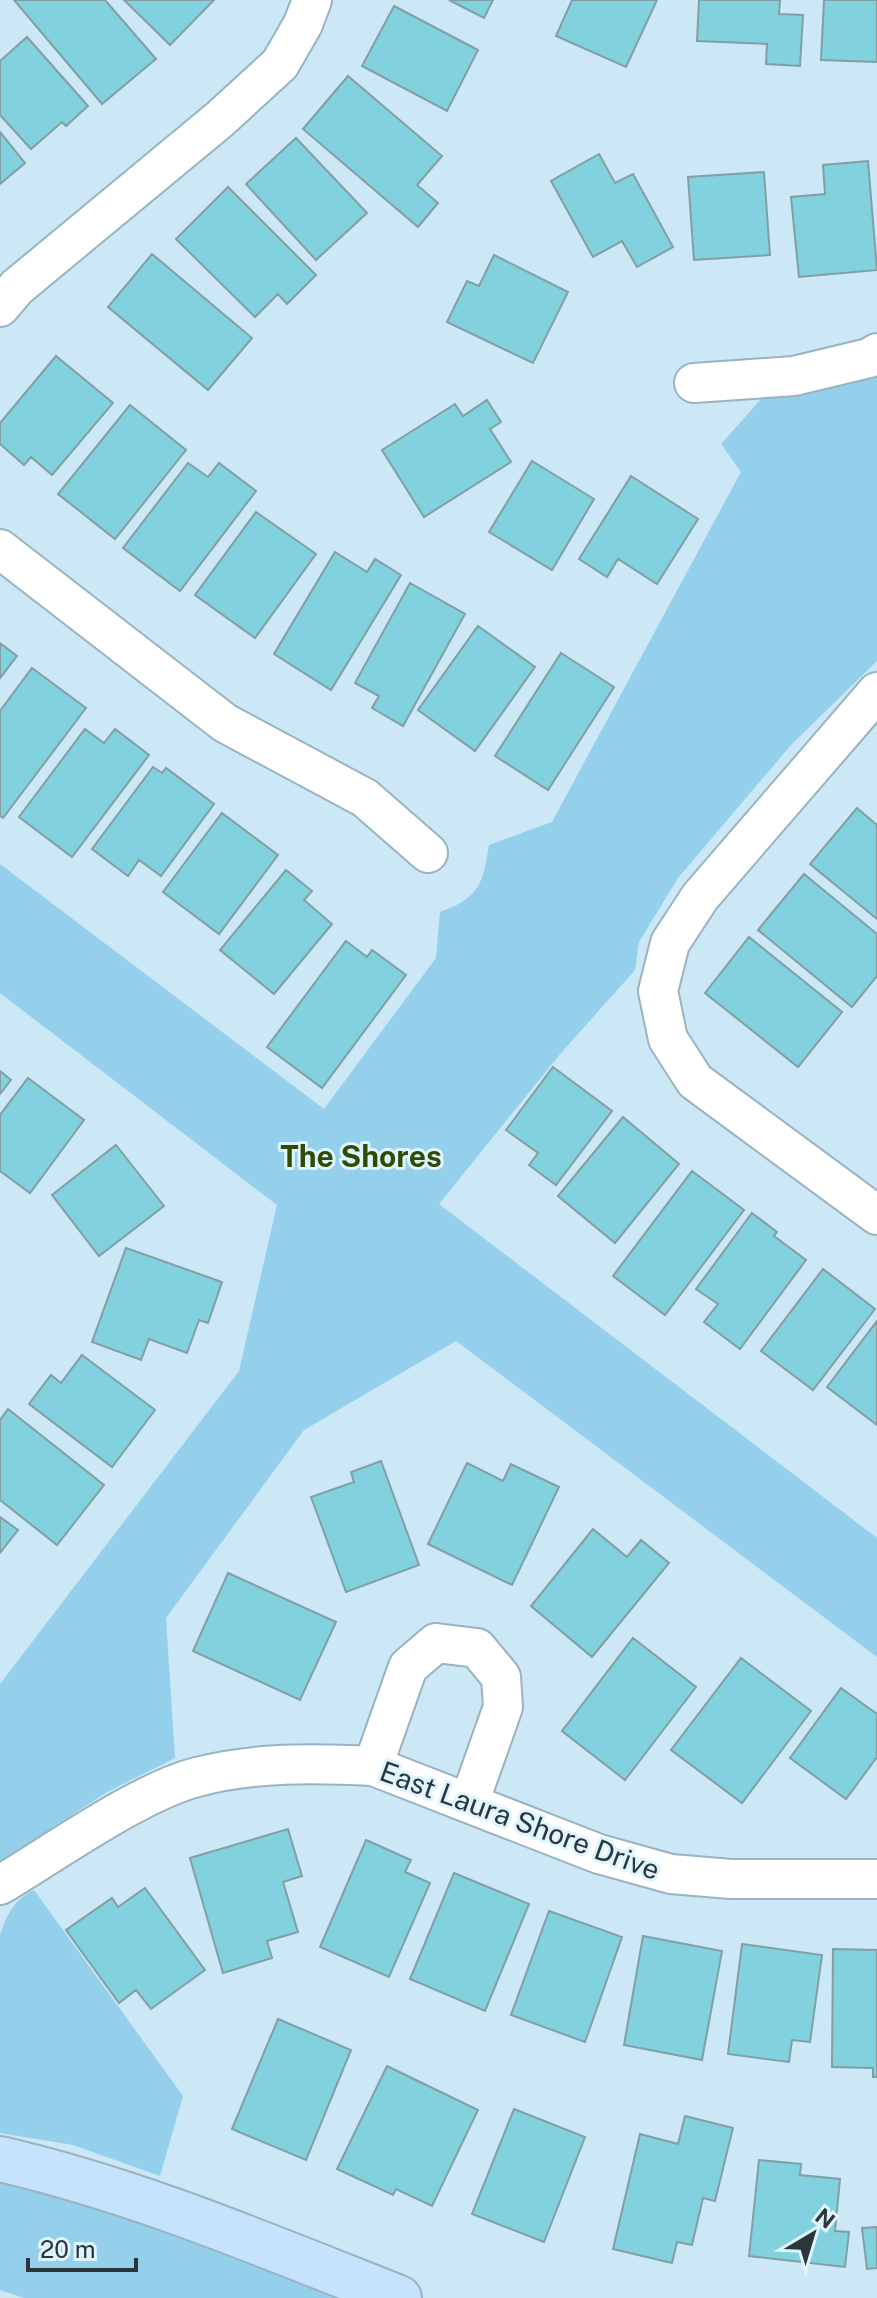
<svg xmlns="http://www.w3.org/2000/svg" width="877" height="2298" font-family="'Public Sans',sans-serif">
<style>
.grass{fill:#94d0eb}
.building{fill:#82d1de;stroke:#819fa4;stroke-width:2}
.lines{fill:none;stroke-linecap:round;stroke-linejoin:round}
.street-casing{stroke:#99b4c0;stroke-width:42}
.secondary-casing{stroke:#99b4c0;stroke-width:48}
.street{stroke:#fff;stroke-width:38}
.secondary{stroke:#c5e3fd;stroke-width:44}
.labels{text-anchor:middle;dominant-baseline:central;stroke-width:6;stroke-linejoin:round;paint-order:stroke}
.street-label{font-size:28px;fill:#2b363b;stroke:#def4ff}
.neighbourhood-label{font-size:30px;font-weight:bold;fill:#304c03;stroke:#def4ff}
</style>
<rect width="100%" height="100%" fill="#cce7f5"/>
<path class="grass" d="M877,368v293l-86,84 -113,133 -39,64 -4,28 -74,83 -122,151 438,334v119l-421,-316 -152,89 -138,188 9,140 -68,34 -107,70v-178l239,-313 38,-166 -277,-212v-129l324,245 112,-151 4,-46c39,-14 43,-28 49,-67l63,-23 189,-350 -20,-28 40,-45z
M34,1890l149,206 -23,80 -87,-31 -73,-12v-198c7,-21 14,-35 34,-45z
M0,2175l369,123h-345l-24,-8z"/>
<path class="building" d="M14,0h91l51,59 -54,45z
M124,0h90l-44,45z
M449,0h44l-9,18z
M572,0h85l-31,67 -70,-31z
M699,0h81l-1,14 24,1 -3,51 -34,-2 1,-20 -70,-3z
M824,0h53v62l-56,-2z
M394,6l84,44 -31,61 -85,-45z
M27,37l61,69 -22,20 -4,-4 -31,27 -31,-34v-54z
M348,76l94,80 -25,29 21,18 -20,24 -115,-98z
M0,132l25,31 -25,21z
M296,138l71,75 -51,47 -70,-76z
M599,154l16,29 18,-9 40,73 -36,20 -15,-26 -29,16 -42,-76z
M868,161l9,109 -78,7 -8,-80 34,-3 -2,-29z
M764,172l6,83 -76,5 -6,-83z
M228,187l88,88 -29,29 -9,-10 -23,23 -79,-78z
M152,254l100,84 -44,52 -100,-83z
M494,255l74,37 -35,71 -86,-41 20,-41 12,5z
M56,356l57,47 -61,72 -21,-18 -7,8 -24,-21v-21z
M487,400l14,22 -11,7 21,33 -87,55 -42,-67 73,-46 8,12z
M130,405l56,45 -71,89 -57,-45z
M532,461l62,38 -42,71 -63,-38z
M188,463l20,14 11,-14 37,28 -76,100 -57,-43z
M631,476l67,43 -41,65 -39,-25 -11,18 -28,-18z
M256,512l60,42 -61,84 -60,-43z
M335,552l32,20 8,-13 26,16 -70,115 -57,-36z
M410,583l55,31 -62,112 -31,-18 7,-12 -24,-13z
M478,626l57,41 -60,84 -57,-41z
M0,643l17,13 -17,22z
M561,653l53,34 -66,103 -53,-34z
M32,668l54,40 -83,110 -3,-2v-105z
M85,729l19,14 11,-14 34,26 -77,102 -53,-40z
M153,767l9,6 4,-5 48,36 -53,72 -22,-16 -11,16 -36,-27z
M857,808l20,17v94l-67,-55z
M222,813l56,42 -59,79 -56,-42z
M286,870l26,21 -8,9 28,24 -58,70 -54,-44z
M804,874l73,60v42l-25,31 -94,-77z
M749,937l93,75 -44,55 -93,-74z
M346,941l21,16 5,-7 34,25 -84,113 -55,-41z
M553,1067l59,44 -56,74 -27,-20 9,-12 -32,-23z
M0,1071l11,9 -11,14z
M28,1078l56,42 -54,73 -30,-22v-56z
M623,1117l56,47 -64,79 -57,-47z
M116,1145l48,61 -65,50 -47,-61z
M692,1171l52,39 -79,105 -52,-39z
M752,1213l25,19 -3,4 32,24 -66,89 -36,-27 14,-18 -22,-15z
M126,1248l96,34 -14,41 -9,-3 -12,33 -38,-14 -8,21 -49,-18z
M823,1269l52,40 -62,81 -52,-39z
M877,1321v104l-50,-38z
M82,1355l73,55 -43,57 -83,-63 22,-29 10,8z
M8,1409l96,76 -47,60 -57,-45v-80z
M381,1461l38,104 -73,27 -35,-95 43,-15 -3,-10z
M467,1463l36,18 8,-17 48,23 -47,98 -84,-41z
M0,1517l18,13 -18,23z
M593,1529l34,28 14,-17 28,23 -77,94 -61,-51z
M228,1573l108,49 -36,78 -107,-49z
M633,1638l63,49 -71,93 -63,-49z
M741,1658l70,53 -69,92 -71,-53z
M841,1688l36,26v43l-31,42 -56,-41z
M288,1829l14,47 -19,6 15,50 -31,9 5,17 -49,15 -33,-115z
M366,1840l45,20 -6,12 25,11 -41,94 -69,-30z
M454,1873l75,31 -44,107 -75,-32z
M145,1888l60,82 -54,39 -15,-19 -17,13 -53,-73 46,-32 6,9z
M549,1911l73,26 -37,105 -74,-27z
M643,1936l79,15 -20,109 -78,-15z
M742,1944l80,11 -12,87 -18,-2 -3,22 -61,-8z
M833,1949l44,1v127h-4v-9l-41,-1z
M278,2019l73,31 -45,110 -74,-31z
M387,2066l91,44 -46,96 -36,-17 -3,6 -56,-26z
M514,2109l71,28 -41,105 -72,-28z
M685,2116l48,12 -18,73 -12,-3 -11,47 -15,-3 -5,21 -59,-14 27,-115 38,10z
M759,2160l42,4 -1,11 40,4 -5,52 14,1 -4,35 -96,-11z
M877,2227v41l-10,1 -5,-41z"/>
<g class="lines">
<defs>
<path id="street" d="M0,307l17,-20 203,-168 60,-55 23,-40 9,-24
M694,383l100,-7 75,-18 8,-5
M0,549l225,174 140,75 63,55
M877,692l-177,205 -30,46 -12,48 10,48 27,42 182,134
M373,1766l35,-99 28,-24 41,5 24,29 2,30 -34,96
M0,1885c54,-32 139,-93 197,-108 58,-15 117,-14 176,-11l226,88 72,20 60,5h146"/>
<path id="secondary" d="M0,2159c138,32 267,87 399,139"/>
</defs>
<use href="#street" class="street-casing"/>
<use href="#secondary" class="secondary-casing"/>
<use href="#street" class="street"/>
<use href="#secondary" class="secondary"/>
</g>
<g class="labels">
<g class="street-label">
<text transform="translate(520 1820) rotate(20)">East Laura Shore Drive</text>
</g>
<g class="neighbourhood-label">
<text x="361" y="1156">The Shores</text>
</g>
</g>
<g transform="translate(813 2234) rotate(38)" stroke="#def4ff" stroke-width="6" paint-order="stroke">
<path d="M0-6L14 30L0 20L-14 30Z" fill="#2b363b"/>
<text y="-12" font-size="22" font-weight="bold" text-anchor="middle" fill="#2b363b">N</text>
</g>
<path d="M28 2258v12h108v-12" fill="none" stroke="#2b363b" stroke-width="4"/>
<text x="40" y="2258" font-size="24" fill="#2b363b" stroke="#def4ff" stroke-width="6" paint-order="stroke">20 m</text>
</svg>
